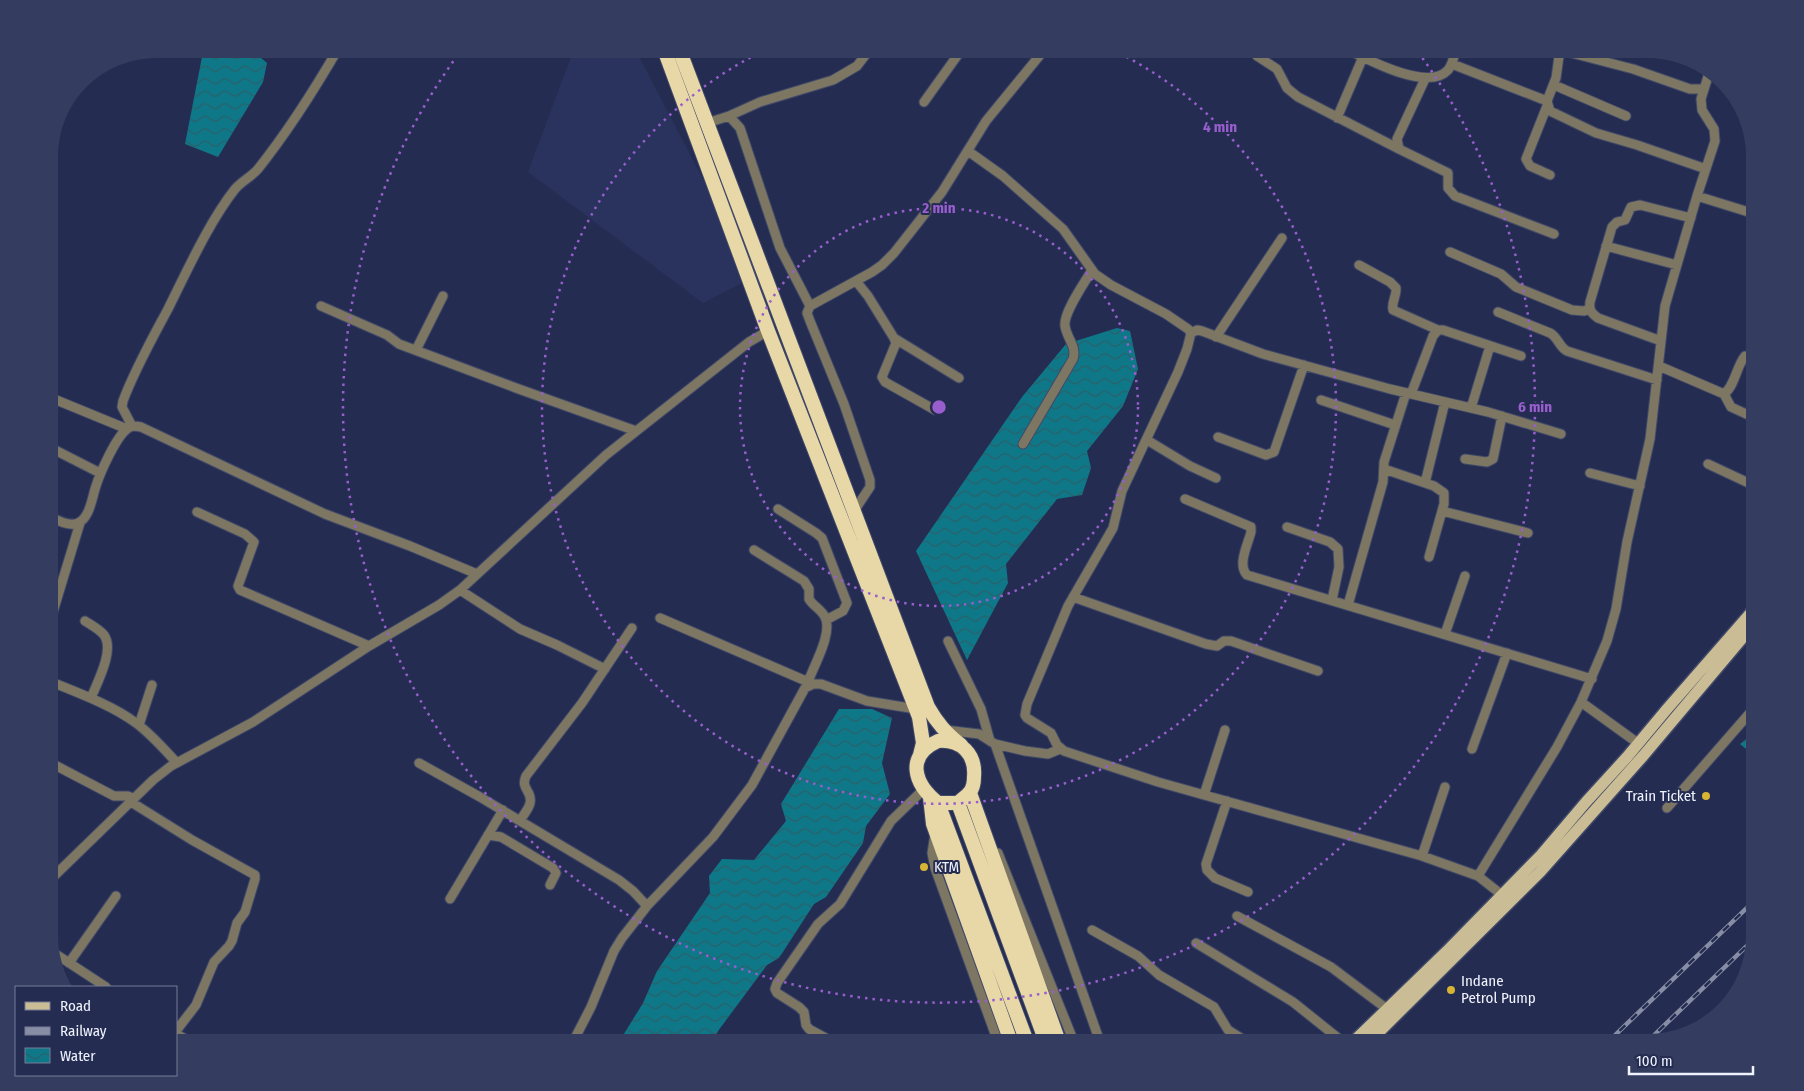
<svg xmlns="http://www.w3.org/2000/svg" width="1804" height="1091" font-family="'Fira Sans Condensed',sans-serif">
<style>
.built{fill:#29335e}
.water{fill:url(#water-waves)}
.lines{fill:none;stroke-linecap:round;stroke-linejoin:round}
.minor-casing{stroke:#414969;stroke-width:11}
.major-casing{stroke:#414969;stroke-width:14}
.highway-casing{stroke:#414969;stroke-width:16}
.minor{stroke:#7d7663;stroke-width:9}
.major{stroke:#cabc94;stroke-width:11}
.highway{stroke:#e9d8a7;stroke-width:14}
.rail-casing{stroke:#878da4;stroke-width:4.5}
.rail{stroke:#242d51;stroke-width:2.5;stroke-dasharray:8;stroke-linecap:butt}
.ring{fill:none;stroke:#985ece;stroke-width:2.5;stroke-dasharray:2.5 5}
.poi-dot{fill:#d9b334;stroke:#242d51;stroke-width:2}
.labels{text-anchor:middle;dominant-baseline:central;stroke-width:4;stroke-linejoin:round;paint-order:stroke}
.poi-label{font-size:15px;fill:#f0f3fd;stroke:#242d51;text-anchor:start}
.centre{fill:#985ece;stroke:#242d51;stroke-width:2.5}
.ring-label{font-size:15px;text-anchor:middle;font-weight:bold;fill:#985ece;stroke:#242d51;stroke-width:4;stroke-linejoin:round;paint-order:stroke}
</style>
<defs>
<pattern id="water-waves" width="16" height="10" patternUnits="userSpaceOnUse" patternTransform="scale(1.25)"><rect width="16" height="10" fill="#0e7888"/><path d="M0 5q4-4 8 0t8 0" fill="none" stroke="#2b606a"/></pattern>
</defs>
<rect width="100%" height="100%" fill="#242d51"/>
<path class="built" d="M574,49h61l119,228 -51,26 -175,-131z"/>
<path class="water" d="M206,49h44l17,14 -4,19 -45,75 -33,-13 17,-87z
M1117,328l13,3 8,38 -15,37 -36,45 4,17 -9,27 -25,4 -51,65 2,19 -41,77 -51,-109 106,-154 44,-53z
M839,709h33l20,9 -10,45 8,31 -24,32 -3,17 -37,54 -12,7 -35,54 -12,7 -49,66 -5,11h-94l24,-39 14,-32 53,-78 -1,-17 13,-17 32,1 32,-39 -5,-17z
M1755,732v24l-15,-12z"/>
<g class="lines">
<defs>
<path id="minor" d="M1347,49c21,11 81,43 101,21 5,-6 6,-14 8,-21
M1560,49l-4,29 -9,23 3,10 46,22 41,12 69,24
M1560,50l73,19 57,20h13
M1257,56l20,13 10,19 11,9 101,52
M1452,64l95,37
M1425,79l-28,60 2,10 49,24v15l7,8 99,38
M1554,85l72,31
M924,102l38,-53
M1547,106l-21,53 4,7 20,9
M729,116l31,-14 73,-22 24,-14 13,-17
M1337,118l26,-61
M707,123l22,-7 11,12 40,120 30,58
M968,151l35,25 60,53 32,45 16,11 55,29 22,15 3,4 -4,16 -9,23 -56,119 -9,37 -45,78 -41,98 -2,11 2,3 24,15 6,12 7,6 94,31 264,74 56,20 24,19
M1697,196l58,18
M1606,246l71,19
M1450,252l51,22 15,13 56,23 12,1 5,-2
M1359,265l31,17 6,6c1,7 -5,15 -3,22l45,20
M856,281l12,15 26,42 2,5 -14,34 3,5 50,28
M321,306l66,29 12,9 117,44 120,43
M1498,312l52,21c8,4 9,14 17,18l90,29
M1191,333l6,-3 5,1 61,23 127,35 98,23 73,22
M1216,337l66,-99
M894,338l65,40
M1661,341l-63,-23c-7,-5 -9,-8 -8,-16l22,-75 5,-5 8,-2 6,-13 9,-2 51,13
M416,350l27,-54
M1659,366l65,28c11,-8 12,-27 21,-38h10
M1411,394l22,-58 5,-6h5l78,26
M1724,394l7,13 24,11
M49,397l78,32
M1321,400l74,25
M1471,408l19,-62
M132,426l-10,-19 1,-6c12,-32 29,-62 45,-92 19,-38 41,-87 67,-120 7,-8 16,-12 23,-20 31,-39 55,-77 80,-120
M1218,437l48,18 8,-3 30,-87
M1147,440l43,26 26,12
M1023,444l50,-85c4,-13 -6,-20 -8,-33 -2,-13 20,-44 27,-56
M49,447l51,26
M1465,459l22,3 6,-3 9,-43
M1708,464l47,22
M1384,469l50,17 10,7v11l-15,53
M1590,473l50,13
M1425,483l20,-81
M1185,499l66,28v5c-3,12 -14,33 -4,43l345,104
M778,509l38,24 6,5 25,65 -4,8 -17,9
M854,511l16,-24v-7l-26,-76 -34,-83 -3,-8 3,-7 62,-34 10,-7 12,-12 48,-61 44,-71 59,-72
M1442,511l86,22
M197,512l48,22 9,8 -16,44 2,4 129,56
M49,516c8,4 20,11 29,7 12,-5 14,-26 18,-37 4,-13 20,-49 31,-57 4,-4 9,-3 14,-2l184,87 85,32 67,28
M1287,527l43,15 8,7 1,18 -7,33
M754,550l50,31 5,8v10c4,7 12,10 16,18 8,16 -11,48 -17,65
M460,590l60,39 37,16 48,24
M1073,597l133,47 11,2 7,-5h7l87,30
M1348,605l35,-123 1,-20 22,-69
M660,618l153,66
M85,621c6,4 14,8 19,14 11,15 -7,48 -13,63
M49,625l31,-102
M1445,634l20,-58
M948,641l33,68 9,32
M49,681c27,11 63,24 87,42 15,11 28,26 41,40
M1581,702l58,42
M139,725l13,-40
M945,730l34,4 16,10 30,7 23,3 12,-5
M995,744l105,298
M1472,749l35,-96
M49,762l65,34h14l6,3
M419,763l61,34 139,83 14,11 14,15
M1204,795l21,-65
M1227,801l-21,63 1,6 8,8 33,14
M131,802l61,38 63,35v4l-10,33 -8,11 -5,18 -3,5 -15,16 -18,43 -20,26
M1667,808l88,-101
M520,821c3,-6 9,-12 10,-18 3,-12 -10,-14 -4,-27l56,-73 50,-75
M935,834l-3,19 3,15 63,174
M488,835l13,2 52,31 3,5 -6,12
M998,853l76,189
M1422,856l23,-69
M1478,876l79,-129 24,-45 26,-61 9,-32 11,-67 23,-103 15,-133 32,-110 18,-55 -1,-12 -12,-19 -1,-11 9,-29
M49,881l104,-101 18,-14 82,-44 116,-76 70,-41 21,-15 146,-135 143,-113 19,-11
M450,899l53,-89
M1237,916l94,51 56,42
M1092,930l46,26 21,19 55,32 14,23 19,12
M1196,943l97,59 50,40
M51,951l55,36
M69,963l47,-67
M176,1034l15,8
M573,1042l18,-35 23,-56 8,-13 25,-32 66,-69 39,-52 53,-97 8,-4h8l46,17 49,8
M833,1042l-24,-13 -3,-4 -2,-13 -5,-5 -22,-14 -2,-4 2,-6 41,-59 22,-20 51,-83 33,-32"/>
<path id="major" d="M1353,1042l94,-91 94,-96 45,-53 41,-45 40,-48 88,-101
M1369,1042l171,-170 103,-116 112,-133"/>
<path id="highway" d="M664,49l104,282 151,386 4,26 -3,12
M679,49l249,658c9,16 18,26 33,38
M938,741c23,-2 38,13 36,36 0,5 -1,11 -4,15 -3,4 -9,8 -12,11h-20c-24,-19 -33,-47 0,-62z
M970,793l89,249
M930,797l3,27 78,218
M938,803l89,239
M958,803l88,239"/>
</defs>
<use href="#minor" class="minor-casing"/>
<use href="#major" class="major-casing"/>
<use href="#highway" class="highway-casing"/>
<use href="#minor" class="minor"/>
<use href="#major" class="major"/>
<use href="#highway" class="highway"/>
<defs>
<path id="rail" d="M1608,1042l147,-142
M1647,1042l108,-104"/>
</defs>
<use href="#rail" class="rail-casing"/>
<use href="#rail" class="rail"/>
</g>
<g class="ring">
<circle cx="939" cy="407" r="199"/>
<path d="M1113 50A397 397 0 1 1 765 50"/>
<path d="M1418 52A596 596 0 1 1 460 52"/>
</g>
<g class="poi-dot">
<circle cx="1706" cy="796" r="5"/>
<circle cx="924" cy="867" r="5"/>
<circle cx="1451" cy="990" r="5"/>
</g>
<g class="labels">
<g class="poi-label">
<text x="1696" y="796" text-anchor="end">Train Ticket</text>
<text x="934" y="867">KTM</text>
<text x="1461" y="981">Indane<tspan x="1461" dy="17">Petrol Pump</tspan></text>
</g>
</g>
<path d="M0 0H1804V1091H0ZM156 58H1648A98 98 0 0 1 1746 156V936A98 98 0 0 1 1648 1034H156A98 98 0 0 1 58 936V156A98 98 0 0 1 156 58Z" fill="#343d5f" fill-rule="evenodd"/>
<circle cx="939" cy="407" r="8" class="centre"/>
<g class="ring-label">
<text x="1220" y="132">4 min</text>
<text x="939" y="213">2 min</text>
<text x="1535" y="412">6 min</text>
</g>
<rect x="15" y="986" width="162" height="90" fill="#242d51" stroke="#767c96"/>
<rect x="25" y="1002" width="25" height="8" fill="#cabc94" stroke="#767c96"/>
<text x="60" y="1011" font-size="15" fill="#f0f3fd">Road</text>
<rect x="25" y="1027" width="25" height="8" fill="#878da4" stroke="#767c96"/>
<text x="60" y="1036" font-size="15" fill="#f0f3fd">Railway</text>
<rect x="25" y="1048" width="25" height="15" fill="url(#water-waves)" stroke="#767c96"/>
<text x="60" y="1061" font-size="15" fill="#f0f3fd">Water</text>
<path d="M1629 1066v8h124v-8" fill="none" stroke="#f0f3fd" stroke-width="2.5"/>
<text x="1636" y="1066" font-size="15" fill="#f0f3fd" stroke="#242d51" stroke-width="4" paint-order="stroke">100 m</text>
</svg>
